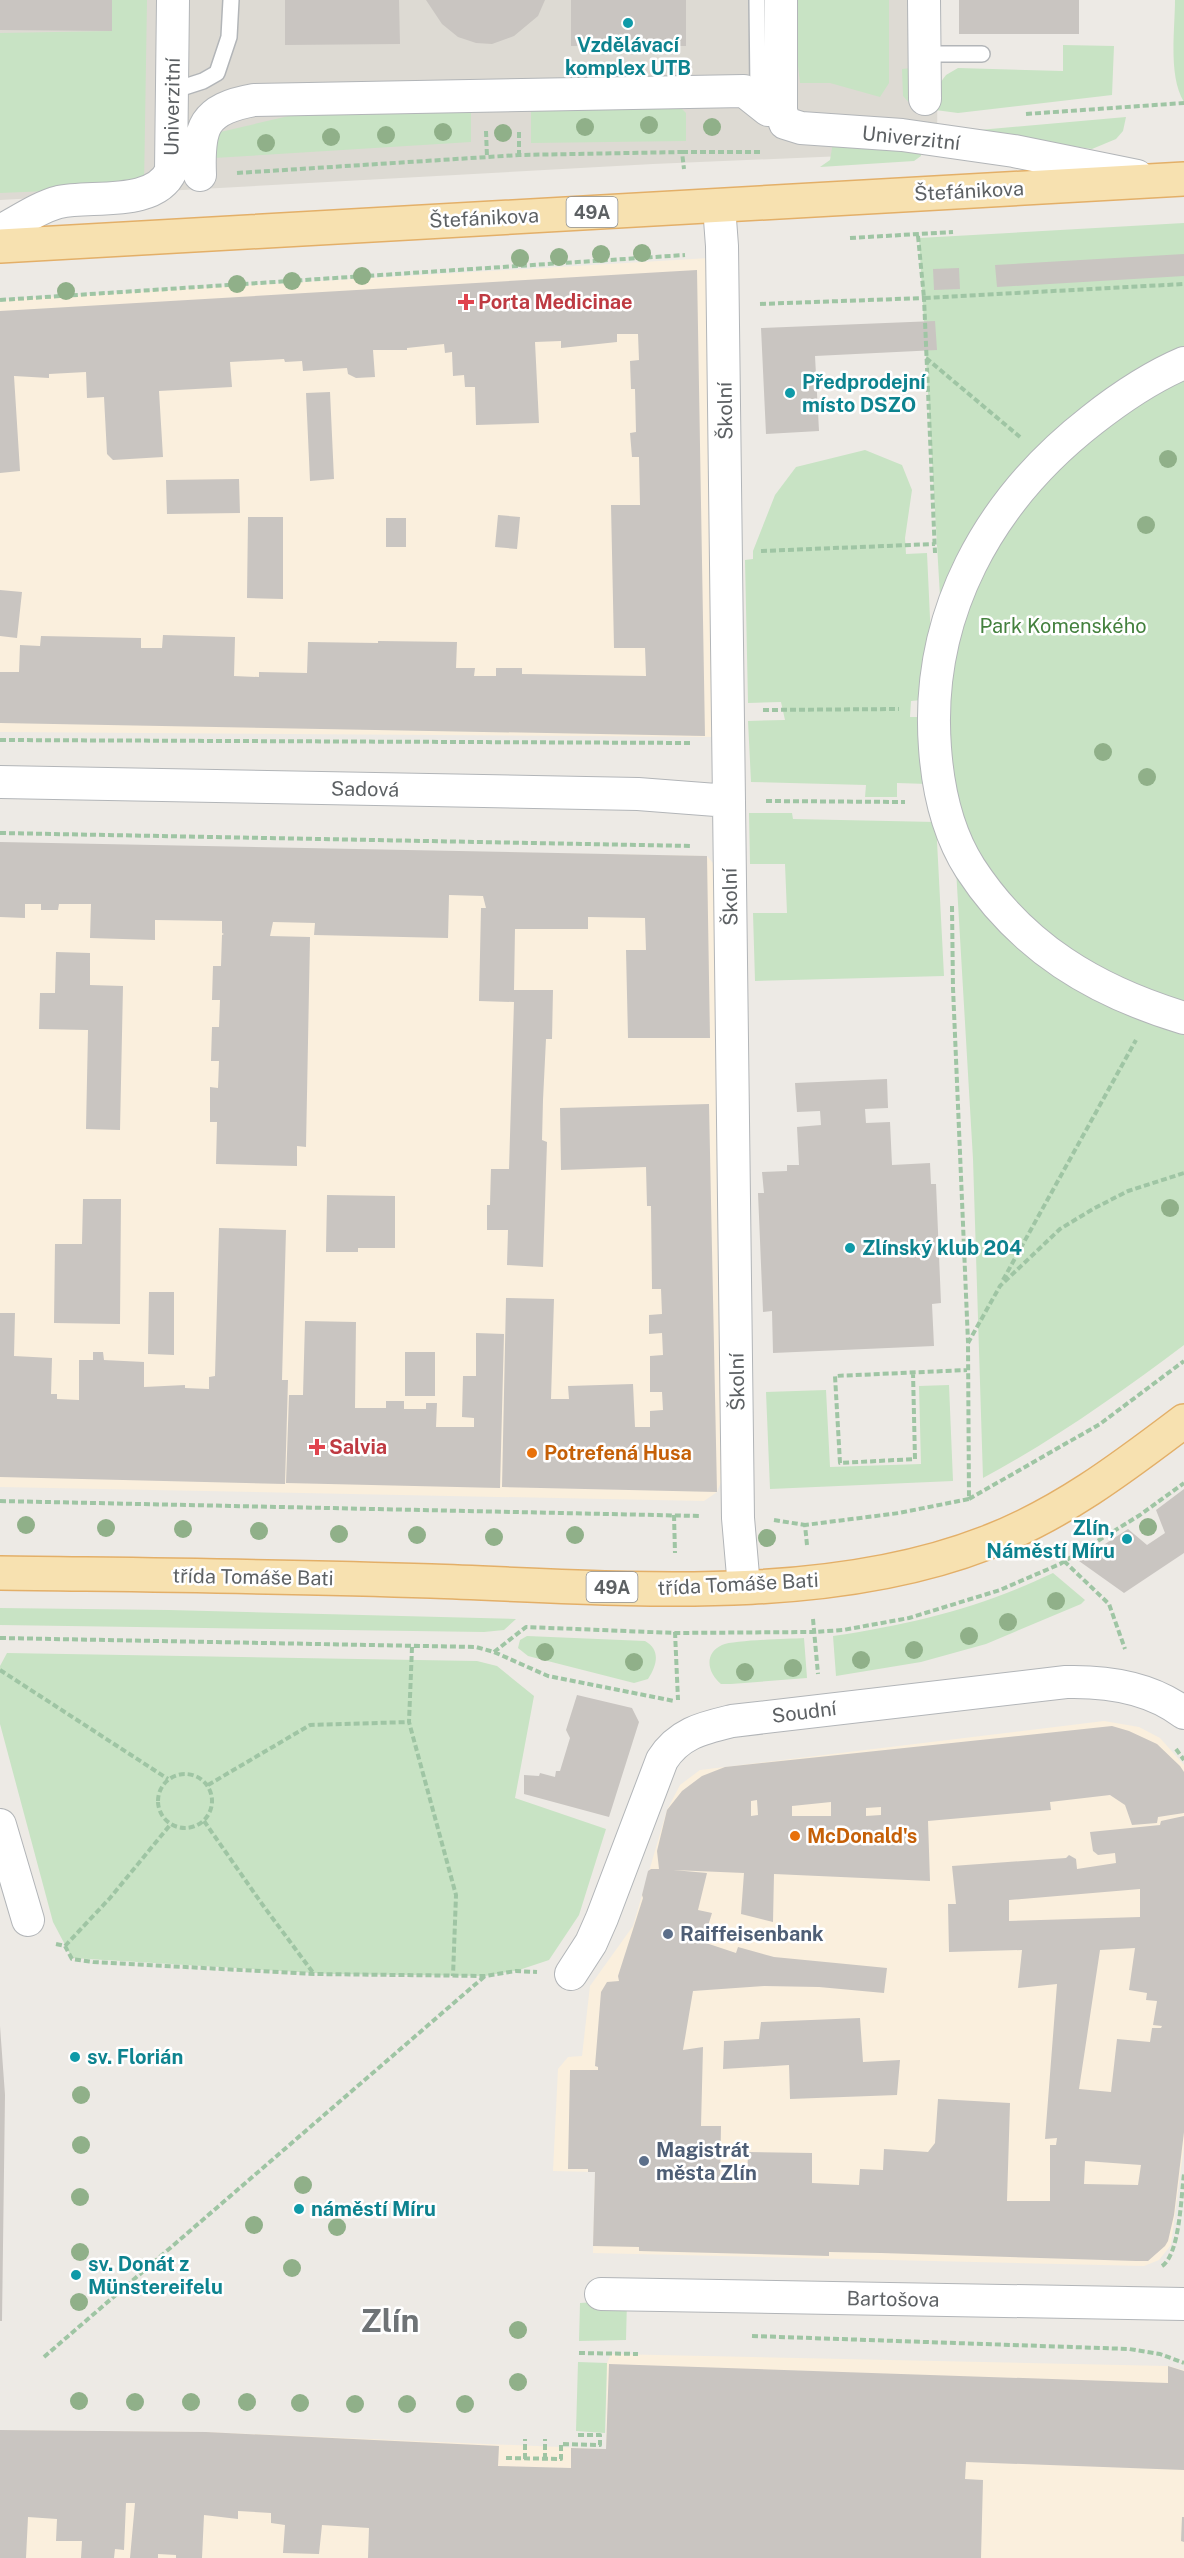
<svg xmlns="http://www.w3.org/2000/svg" width="1184" height="2558" font-family="'Public Sans',sans-serif">
<style>
.commercial{fill:#faefdd}
.education{fill:#dddad3}
.green{fill:#c8e3c4}
.building{fill:#c9c5c1;fill-rule:evenodd}
.lines{fill:none;stroke-linecap:round;stroke-linejoin:round}
.lane-casing{stroke:#b2b5b8;stroke-width:18}
.street-casing{stroke:#b2b5b8;stroke-width:34}
.primary-casing{stroke:#e3af68;stroke-width:36}
.path{stroke:#9fc5a4;stroke-width:4;stroke-dasharray:6 3;stroke-linecap:butt}
.lane{stroke:#fff;stroke-width:15}
.street{stroke:#fff;stroke-width:32}
.primary{stroke:#f7e1b0;stroke-width:33}
.tree{fill:#90b089}
.culture-dot{fill:#0f9aa8;stroke:#fff;stroke-width:2}
.health-dot{fill:#e0444e;stroke:#fff;stroke-width:2}
.food-dot{fill:#e8710a;stroke:#fff;stroke-width:2}
.service-dot{fill:#5c6f8a;stroke:#fff;stroke-width:2}
.labels{text-anchor:middle;dominant-baseline:central;stroke-width:5;stroke-linejoin:round;paint-order:stroke}
.shield{fill:#fff;stroke:#8e9092;stroke-width:1.5}
.shield-label{font-size:18px;font-weight:bold;fill:#5d6164}
.culture-label{font-size:20px;font-weight:bold;fill:#0d838f;stroke:#fff;text-anchor:start}
.street-label{font-size:20px;fill:#5d6164;stroke:#fff}
.health-label{font-size:20px;font-weight:bold;fill:#be3a42;stroke:#fff;text-anchor:start}
.park-label{font-size:20px;fill:#44813e;stroke:#fff}
.food-label{font-size:20px;font-weight:bold;fill:#c56008;stroke:#fff;text-anchor:start}
.service-label{font-size:20px;font-weight:bold;fill:#4e5e75;stroke:#fff;text-anchor:start}
.town-label{font-size:32px;font-weight:bold;fill:#6e7376;stroke:#fff}
</style>
<rect width="100%" height="100%" fill="#edeae5"/>
<path class="commercial" d="M709,258l8,479 -717,-5v-432z
M0,844l707,12 11,13 6,606 -7,17 -13,9 -704,-14z
M1104,1721l35,6 21,11 24,27v381l-13,99 -12,15 -15,6 -551,-13 2,-81 -42,-1 5,-102 10,-12 14,-1 8,-70 43,-60 34,-116 13,-25 20,-15z
M611,2354l557,12 16,4v188h-1184v-128l206,2 400,17 1,-86z"/>
<path class="education" d="M0,0h938l-1,152 -284,12 -653,36z"/>
<path class="green" d="M112,0h35l-3,187 -144,6v-160l111,-2z
M794,0h95v83l-9,14 -50,-14h-30l-6,-52z
M1175,0h9v102c-16,-26 -9,-72 -9,-102z
M1063,45l51,1 -2,49 -154,18 -45,-6 -10,-11 -1,-27 9,-1 26,19 9,-12 12,-7 105,3z
M531,105h147l8,8v28l-155,2z
M471,106v36l-257,16 2,-25 77,-18z
M1126,117l-3,14 -7,8 -24,10 -124,-18z
M833,142l88,10v4l-7,5 -94,6 10,-7z
M1184,223v1122c-64,48 -130,95 -201,133l-10,-319 -54,-921z
M865,450l37,15 10,25 -7,48 1,16 21,-1 4,87 -10,60 -10,1 -1,16h11l7,67 -31,-1v14h-32l1,-12 -115,-3 -3,-61 37,-1 -4,-18 -33,1 -3,-143 8,-1v-8l22,-56 21,-28z
M749,813h43l1,6 143,3 8,154 -189,5 -2,-68h34l-2,-49h-35z
M949,1385l4,96 -183,8 -4,-97 60,-2 4,77 91,-3 -2,-78z
M1053,1573l32,27 -4,4 -95,40 -65,18 -85,14 -3,-40c80,-12 146,-28 220,-63z
M0,1608l169,2 347,9 -12,11 -20,2 -484,-7z
M527,1636l118,5c16,9 12,24 3,38l-14,4 -106,-27 -10,-8 2,-8z
M804,1638l3,40 -76,6h-10c-13,-11 -18,-30 1,-39 12,-5 66,-6 82,-7z
M7,1653l470,8 20,5 37,30 -19,102 91,31 -27,86 -30,45 -30,10 -34,6 -154,-2 -259,-16 -19,-36 -53,-198v-58z
M627,2300l-1,40 -47,1 1,-38z
M578,2362l29,1 -2,70 -29,-2z"/>
<path class="building" d="M0,0h112v31l-112,-1z
M285,0h114l1,44 -115,1z
M426,0h119l-7,16 -24,20 -22,8 -16,-1 -18,-6 -16,-13z
M571,0h115v46h-115z
M959,0h120v34h-120z
M1184,254v22l-187,11 -2,-22z
M959,268l1,21 -26,1 -1,-21z
M697,270l8,466 -705,-13v-51h19l1,-27 20,1 1,-10 100,2v10h21l1,-13 72,2 -1,39 25,1v-5l48,1 1,-31 70,1v-2l79,1 -1,26h19l-1,8h22v-8h26v6l124,2 -1,-28h-31l-3,-143h29l-1,-48h-7l-2,-24 6,-1 -1,-43h-4l-1,-28 9,-1 -1,-26h-21v8l-56,6v-7l-26,1 4,81 -63,2 -1,-38h-10l-1,-12 -11,1 -1,-24 -7,1 -1,-9 -37,4v2h-34l2,27 -19,1 -8,-4 -1,-6 -44,3 -1,-10 -17,1 -1,-3 -54,3 2,25 -73,4 4,66 -50,3 -6,-6 -3,-57 -17,1 -1,-26 -37,2v4l-35,-2 6,95 -20,2v-162z
M935,321l2,29 -122,6 4,75 -53,3 -5,-106z
M330,392l4,87 -24,2 -4,-88z
M239,479l1,34 -73,1 -1,-34z
M498,515l22,2 -3,32 -22,-2z
M248,517h35v82l-36,-1z
M386,518h20v29h-20z
M0,590l22,2 -5,46 -17,-2z
M0,842l707,14 3,182h-82l-2,-88h20l-1,-32 -57,-1v12h-73l-1,61h39l-1,49h-6l-3,61 -1,40 5,2 -4,125 -36,-2 1,-35h-21v-25h3l1,-36h18l5,-167 -35,-1 2,-93h5l-3,-12 -34,-1 -1,43 -134,-3 1,-12 -42,-1 -3,14 40,1 -4,210 -9,-1v20l-81,-2 1,-42h-7v-35l8,1 1,-27h-8l1,-34h7l1,-27h-8l1,-34h8l1,-31 2,-1 -2,-1v-12l-67,-1v20l-65,-2 1,-34h-32l-1,6h-17v-6h-16v14l-25,-1z
M56,952l34,1v32l33,1 -3,144 -34,-1 2,-99 -49,-1 1,-36h15z
M887,1079l1,29 -23,1 1,14 24,-1 2,43 38,-2 1,21h5l5,119 -9,1 2,42 -161,7 -1,-42 -9,1 -5,-119h6l-2,-21 25,-1v-6h12l-2,-38 24,-2 -1,-14 -23,1 -2,-29z
M709,1104l8,388 -215,-5 4,-189 48,1 -3,100h18l-1,-13 65,-2 2,43h15v-16l13,-1 -1,-18h-12v-36l13,-1 -1,-22 -13,1v-19l13,-1 -1,-25h-9l-1,-83h-4l-1,-39 -85,3 -1,-62z
M327,1195l68,1v52h-37v4h-32z
M83,1199h38l-1,125 -66,-1 1,-79h27z
M219,1228l67,2 -4,150h6l-3,104 -285,-7v-164h15l-1,43 38,2 -1,36h6v5l22,1v-40h14v-8h10l1,8 40,2v25l41,-2v3l24,1v-12l6,-1z
M149,1292h25v63l-26,-1z
M305,1321l51,1 -1,86h31v-7h18v8h22v-6h11l-1,24h38v-9l-12,-1 1,-41h13v-43l28,1 -4,154 -214,-5 3,-88h14z
M405,1352h30v44h-30z
M1184,1489v64l-60,40 -45,-32 49,-32 19,16 18,-12 -9,-23z
M577,1695l55,13 7,14 -30,95 -85,-23v-19l15,1 1,-3 15,4 1,-6h4l10,-33 -4,-8z
M1112,1726l17,5 28,13 23,22 4,6v41l-26,4 -1,6 -25,2 -7,-20 -15,-10 -60,7 1,8 -123,11 2,60 -156,-7 -1,48 -32,-8 3,-41 -71,-3 34,3 -9,37 14,3 -9,29 33,11 2,-6 36,10 113,11 -3,25 -65,-6 -55,-1 -71,5 -10,59 20,-3 -2,79h20l-1,57h27l1,-31 64,1v30l47,2 1,-16 23,1 1,-21 44,3 7,-9 3,-44 72,4 -3,98h43v-56h6l1,-7 -12,1 12,-155 -39,4 4,-38 -73,2 -1,-48h8l-4,-38 114,-8 3,-3 7,4 1,10 39,-6 -1,-10 -17,2 -5,-4 -3,-19 70,-7 1,-4 23,-5v316l-10,83 -6,26 -3,5 -17,15h-12l-255,-8 -52,-1v4l-190,-5v-4l-46,-1 2,-74h-7v-3h-20l2,-99h28v-3l-3,-1 6,-74 6,-10 12,-1 -1,-5 25,-78 -1,-3 6,-24 3,-2h8l-2,-18 10,-41 15,-19 20,-15 23,-9zM757,1800l1,15 -7,1v-15zM831,1802v14h-39v-10zM881,1807v8l-15,1v-8zM1140,1889v28l-131,4v-21zM1135,1948l-6,42 18,3 -1,7 11,1 -4,24 9,1 -1,2h-9l-2,14 -33,-3 -6,53 -32,-3 21,-139zM1085,2161l56,4 -3,20 -54,-1z
M860,2018l3,44 37,-2 -3,35 -107,4 -1,-34 -66,4 1,-28 35,-2 2,-17z
M0,2026l5,69 -3,226h-2z
M609,2364l559,19v-17l16,5v99l-218,-8 -1,17 18,1 -2,78h-613l1,-30 -47,-3 -3,29 -36,-1 2,-28 -14,-2v-10l-33,-2v8l-34,-4 -2,43h-26v-3l-18,-1v4h-28l5,-55h-9l-2,47 -9,-1 -1,9h-33l1,-17h-26l1,-22 -29,-2 -2,41h-26v-128l206,2 293,14 -1,20 73,2v-20l35,1z
M1182,2517h2v25l-3,-1z"/>
<g class="lines">
<defs>
<path id="lane" d="M757,0l1,92 4,8
M924,54h58
M172,91l31,-10 14,-8 12,-36 2,-37"/>
<path id="street" d="M781,0v111l4,12 16,5 101,7 112,16 123,25
M924,0l1,99
M200,175c-2,-48 3,-66 54,-75l490,-9 24,19
M719,206l3,40 16,1272 6,69
M0,231c18,-9 39,-24 59,-29 33,-7 96,5 112,-31l2,-171
M1184,363c-33,14 -64,35 -92,57 -104,81 -167,195 -157,328 3,42 12,84 35,120 52,80 125,123 214,150
M0,782l638,12 91,7
M0,1825l28,95
M571,1974l20,-31 11,-25 60,-158c17,-27 41,-32 70,-39l334,-39c41,-1 84,5 118,31
M601,2294l583,10"/>
<path id="primary" d="M0,246l1184,-67
M0,1573c144,2 287,3 431,8 176,6 388,27 555,-38 74,-28 136,-75 198,-122"/>
</defs>
<use href="#lane" class="lane-casing"/>
<use href="#street" class="street-casing"/>
<use href="#primary" class="primary-casing"/>
<path class="path" d="M1026,114l158,-11
M486,131l1,26
M519,132v23
M682,152h80
M237,173l282,-18 163,-3 2,17
M918,236l6,62 260,-14
M850,238l103,-6
M0,300l685,-45
M760,304l164,-6 11,255
M926,358l94,79
M761,551l174,-7
M763,710l136,-1
M0,740l692,3
M766,801l139,1
M0,833l692,13
M952,906l1,82 15,354
M1003,1280l133,-240
M913,1372l2,87 -75,4 -5,-87 132,-6
M969,1499l131,-75 84,-63
M0,1501l701,15
M674,1515l1,38
M774,1520l31,5
M807,1545l-2,-20 94,-12 70,-14 -1,-156 32,-57 60,-57 33,-20 35,-18 56,-18
M1064,1561l45,43 16,45
M813,1619l5,55
M675,1632l3,68
M0,1638l476,9 18,5 54,24 126,25
M412,1647l-3,75 47,173 -3,81
M494,1652l32,-25 149,6 138,-1 30,-2 66,-12 91,-28 60,-26 80,-49 44,-32
M0,1670l168,109
M1176,1749l8,11
M158 1801a27 27 0 1 1 54 0a27 27 0 1 1-54 0Z
M208,1785l102,-60 99,-3
M204,1821l58,83 52,70
M56,1944l9,2 7,13 21,3 221,12 171,2 31,-5 21,1
M65,1946l45,-48 60,-73
M1162,2266c18,-12 19,-70 22,-92
M752,2336l377,13 31,5 24,9
M579,2353l59,1
M44,2357l441,-381
M506,2458l55,1v-15l39,1v-10h-24
M525,2459v-20
M545,2459v-20"/>
<use href="#lane" class="lane"/>
<use href="#street" class="street"/>
<use href="#primary" class="primary"/>
</g>
<g class="tree">
<circle cx="649" cy="125" r="9"/>
<circle cx="585" cy="127" r="9"/>
<circle cx="712" cy="127" r="9"/>
<circle cx="443" cy="132" r="9"/>
<circle cx="503" cy="133" r="9"/>
<circle cx="386" cy="135" r="9"/>
<circle cx="331" cy="137" r="9"/>
<circle cx="266" cy="143" r="9"/>
<circle cx="642" cy="253" r="9"/>
<circle cx="601" cy="254" r="9"/>
<circle cx="559" cy="257" r="9"/>
<circle cx="520" cy="258" r="9"/>
<circle cx="362" cy="276" r="9"/>
<circle cx="292" cy="281" r="9"/>
<circle cx="237" cy="284" r="9"/>
<circle cx="66" cy="291" r="9"/>
<circle cx="1168" cy="459" r="9"/>
<circle cx="1146" cy="525" r="9"/>
<circle cx="1103" cy="752" r="9"/>
<circle cx="1147" cy="777" r="9"/>
<circle cx="1170" cy="1208" r="9"/>
<circle cx="26" cy="1525" r="9"/>
<circle cx="1148" cy="1527" r="9"/>
<circle cx="106" cy="1528" r="9"/>
<circle cx="183" cy="1529" r="9"/>
<circle cx="259" cy="1531" r="9"/>
<circle cx="339" cy="1534" r="9"/>
<circle cx="417" cy="1535" r="9"/>
<circle cx="575" cy="1535" r="9"/>
<circle cx="494" cy="1537" r="9"/>
<circle cx="767" cy="1538" r="9"/>
<circle cx="1056" cy="1601" r="9"/>
<circle cx="1008" cy="1622" r="9"/>
<circle cx="969" cy="1636" r="9"/>
<circle cx="914" cy="1650" r="9"/>
<circle cx="545" cy="1652" r="9"/>
<circle cx="861" cy="1660" r="9"/>
<circle cx="634" cy="1662" r="9"/>
<circle cx="793" cy="1668" r="9"/>
<circle cx="745" cy="1672" r="9"/>
<circle cx="81" cy="2095" r="9"/>
<circle cx="81" cy="2145" r="9"/>
<circle cx="303" cy="2185" r="9"/>
<circle cx="80" cy="2197" r="9"/>
<circle cx="254" cy="2225" r="9"/>
<circle cx="337" cy="2227" r="9"/>
<circle cx="80" cy="2252" r="9"/>
<circle cx="292" cy="2268" r="9"/>
<circle cx="79" cy="2302" r="9"/>
<circle cx="518" cy="2330" r="9"/>
<circle cx="518" cy="2382" r="9"/>
<circle cx="79" cy="2401" r="9"/>
<circle cx="135" cy="2402" r="9"/>
<circle cx="191" cy="2402" r="9"/>
<circle cx="247" cy="2402" r="9"/>
<circle cx="300" cy="2403" r="9"/>
<circle cx="355" cy="2404" r="9"/>
<circle cx="407" cy="2404" r="9"/>
<circle cx="465" cy="2404" r="9"/>
</g>
<g class="culture-dot">
<circle cx="628" cy="23" r="6"/>
<circle cx="790" cy="393" r="6"/>
<circle cx="850" cy="1248" r="6"/>
<circle cx="1127" cy="1539" r="6"/>
<circle cx="75" cy="2057" r="6"/>
<circle cx="299" cy="2209" r="6"/>
<circle cx="76" cy="2275" r="6"/>
</g>
<g class="health-dot">
<path d="M463 293h6v6h6v6h-6v6h-6v-6h-6v-6h6z"/>
<path d="M314 1438h6v6h6v6h-6v6h-6v-6h-6v-6h6z"/>
</g>
<g class="food-dot">
<circle cx="532" cy="1453" r="6"/>
<circle cx="795" cy="1836" r="6"/>
</g>
<g class="service-dot">
<circle cx="668" cy="1934" r="6"/>
<circle cx="644" cy="2161" r="6"/>
</g>
<g class="labels">
<g class="shield">
<rect x="566.5" y="197" width="51" height="30" rx="4.5"/>
<rect x="586.5" y="1572" width="51" height="30" rx="4.5"/>
</g>
<g class="shield-label">
<text x="592" y="212">49A</text>
<text x="612" y="1587">49A</text>
</g>
<g class="culture-label">
<text x="628" y="45" text-anchor="middle">Vzdělávací<tspan x="628" dy="23">komplex UTB</tspan></text>
<text x="802" y="382">Předprodejní<tspan x="802" dy="23">místo DSZO</tspan></text>
<text x="862" y="1248">Zlínský klub 204</text>
<text x="1115" y="1528" text-anchor="end">Zlín,<tspan x="1115" dy="23">Náměstí Míru</tspan></text>
<text x="87" y="2057">sv. Florián</text>
<text x="311" y="2209">náměstí Míru</text>
<text x="88" y="2264">sv. Donát z<tspan x="88" dy="23">Münstereifelu</tspan></text>
</g>
<g class="street-label">
<text transform="translate(172 107) rotate(-89)">Univerzitní</text>
<text transform="translate(911 138) rotate(6)">Univerzitní</text>
<text transform="translate(969 191) rotate(-3)">Štefánikova</text>
<text transform="translate(484 218) rotate(-3)">Štefánikova</text>
<text transform="translate(725 411) rotate(-91)">Školní</text>
<text transform="translate(365 789) rotate(1)">Sadová</text>
<text transform="translate(730 897) rotate(-91)">Školní</text>
<text transform="translate(737 1382) rotate(-91)">Školní</text>
<text transform="translate(253 1577) rotate(1)">třída Tomáše Bati</text>
<text transform="translate(738 1584) rotate(-3)">třída Tomáše Bati</text>
<text transform="translate(804 1712) rotate(-7)">Soudní</text>
<text transform="translate(893 2299) rotate(1)">Bartošova</text>
</g>
<g class="health-label">
<text x="478" y="302">Porta Medicinae</text>
<text x="329" y="1447">Salvia</text>
</g>
<g class="park-label">
<text x="1063" y="626">Park Komenského</text>
</g>
<g class="food-label">
<text x="544" y="1453">Potrefená Husa</text>
<text x="807" y="1836">McDonald's</text>
</g>
<g class="service-label">
<text x="680" y="1934">Raiffeisenbank</text>
<text x="656" y="2150">Magistrát<tspan x="656" dy="23">města Zlín</tspan></text>
</g>
<g class="town-label">
<text x="390" y="2320">Zlín</text>
</g>
</g>
</svg>
